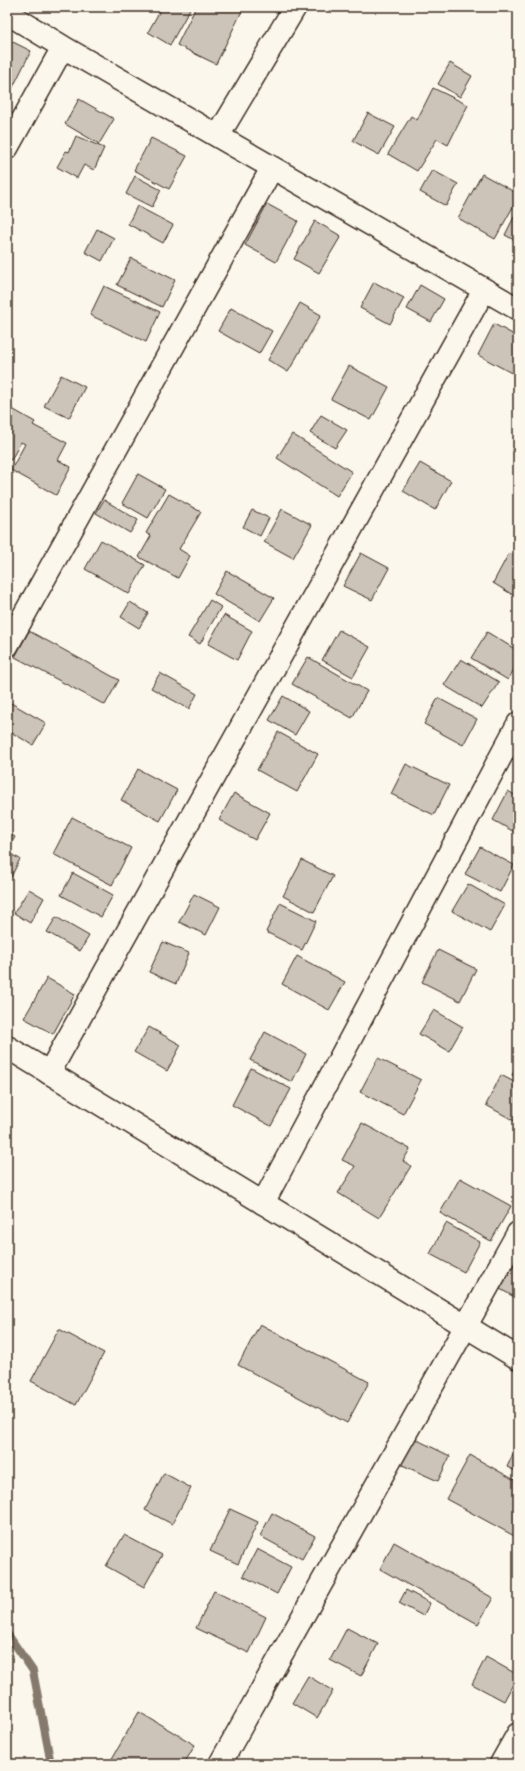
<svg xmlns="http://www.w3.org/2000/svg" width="525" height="1771" font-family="'Patrick Hand',sans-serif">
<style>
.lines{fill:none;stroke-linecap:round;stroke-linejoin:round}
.stream{stroke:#85796d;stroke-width:8}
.building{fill:#ccc4b9;stroke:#3b2a1e}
.street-casing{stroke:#3b2a1e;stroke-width:25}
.secondary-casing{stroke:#3b2a1e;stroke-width:25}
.street{stroke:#fbf7ec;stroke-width:22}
.secondary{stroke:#fbf7ec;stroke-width:22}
</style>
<rect width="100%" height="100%" fill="#fbf7ec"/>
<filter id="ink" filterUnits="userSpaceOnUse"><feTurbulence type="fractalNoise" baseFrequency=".025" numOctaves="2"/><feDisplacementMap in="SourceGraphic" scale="8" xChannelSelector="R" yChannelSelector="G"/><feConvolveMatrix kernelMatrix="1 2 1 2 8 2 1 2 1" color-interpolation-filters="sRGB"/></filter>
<g filter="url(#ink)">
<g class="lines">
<path class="stream" d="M7,1633l26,38 18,93"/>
</g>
<path class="building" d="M162,7h29l-21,38 -22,-13z
M196,7h43l4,2 -27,55 -39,-19z
M7,39l24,12 -24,48z
M450,63l22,13 -12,21 -22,-13z
M433,88l35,17 -20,40 -11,-6 -20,32 -29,-17 23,-38 6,4z
M79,99l35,20 -15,25 -34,-20z
M368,113l27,14 -16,28 -26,-14z
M76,136l28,12 -10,22 -10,-5 -7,13 -20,-11 9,-16 3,1z
M151,138l36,18 -18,33 -35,-19z
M432,170l26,14 -12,22 -26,-14z
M482,174l36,20v4l-23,41 -37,-21z
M135,176l26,14 -9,17 -26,-13z
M267,204l31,17 -22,41 -31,-17z
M137,206l36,19 -10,18 -35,-19z
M518,209v33l-13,-7z
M315,221l26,15 -22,37 -25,-14z
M97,229l17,9 -12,23 -17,-9z
M131,258l44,22 -13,27 -45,-22z
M374,282l30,16 -14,26 -30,-16z
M420,285l24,14 -13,23 -24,-13z
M104,286l56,26 -14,30 -56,-27z
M300,303l21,12 -33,57 -20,-12z
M231,308l41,23 -13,23 -41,-23z
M494,324l24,13 -1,39 -39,-21z
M349,366l40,21 -18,33 -40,-21z
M61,375l24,12 -16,31 -25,-12z
M7,406l28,16 -2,3 34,18 -9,17 13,7 -15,28 -45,-25 14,-26 -4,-2 -10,18 -4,-2z
M321,415l26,15 -12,18 -25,-15z
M292,434l60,38 -15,24 -60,-38z
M420,463l31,18 -16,29 -32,-19z
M138,474l27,15 -17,29 -26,-15z
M169,494l32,18 -22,37 11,7 -12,22 -39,-21 12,-21 -5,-3z
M104,500l34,20 -8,13 -34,-20z
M282,509l30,16 -19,33 -29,-16z
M252,510l17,8 -9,18 -17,-9z
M101,540l44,25 -16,29 -44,-25z
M361,553l28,15 -17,32 -29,-14z
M509,553l9,5v40l-25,-15z
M227,571l47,27 -14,23 -46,-27z
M210,600l11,7 -21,37 -12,-7z
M130,602l18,11 -9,15 -18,-11z
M224,615l28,16 -15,29 -29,-16z
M339,630l31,17 -17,30 -31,-17z
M29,631l90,49 -14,25 -90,-48z
M487,632l31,19v11l-10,18 -37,-22z
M308,657l59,34 -15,27 -60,-34z
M461,659l38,23 -17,26 -38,-23z
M160,673l37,21 -8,15 -38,-21z
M283,696l26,15 -14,24 -26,-15z
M438,698l39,21 -14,26 -39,-21z
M11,703l35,20 -13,22 -26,-15v-21z
M278,732l40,22 -21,38 -40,-22z
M406,764l43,21 -15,30 -43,-21z
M138,769l39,21 -17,31 -39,-21z
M508,791l10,6v37l-25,-14z
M234,793l36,20 -15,27 -36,-20z
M72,817l59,31 -19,37 -59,-31z
M7,832l8,5 -8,14z
M480,847l34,18 -14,27 -35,-18z
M10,854l10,5 -9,18 -4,-2v-16z
M302,860l31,16 -19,36 -31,-16z
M73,873l40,22 -12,22 -40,-22z
M468,884l37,21 -15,27 -38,-21z
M29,889l15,9 -14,25 -16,-10z
M194,894l26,13 -14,28 -27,-13z
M280,903l36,18 -14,29 -36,-18z
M56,917l33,19 -9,15 -33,-19z
M163,942l26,11 -13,31 -27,-12z
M438,950l38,19 -16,32 -38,-19z
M297,956l48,26 -16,28 -47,-26z
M47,978l28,16 -22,40 -29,-16z
M434,1010l29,17 -14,24 -30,-17z
M149,1027l32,18 -14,26 -33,-19z
M265,1032l41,22 -14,28 -42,-22z
M378,1058l43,22 -18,34 -43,-22z
M518,1064v14l-6,-3z
M251,1068l40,21 -20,37 -39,-21z
M501,1075l17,9v39l-32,-18z
M362,1123l48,26 -7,12 8,5 -32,52 -41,-25 17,-27 -13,-6z
M460,1178l51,28 -20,35 -51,-28z
M446,1223l34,19 -16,30 -34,-18z
M518,1257v42l-18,-10z
M260,1324l109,58 -22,41 -109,-58z
M59,1329l45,24 -28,52 -45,-24z
M413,1438l37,18 -12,25 -38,-17z
M513,1454l5,3v15l-11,-5z
M470,1455l48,27v56l-72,-39z
M164,1473l27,15 -19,36 -27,-14z
M230,1509l28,13 -20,42 -28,-13z
M272,1513l43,23 -13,23 -42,-23z
M124,1535l38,20 -18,32 -38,-21z
M394,1542l99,56 -15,26 -98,-55z
M257,1549l34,18 -14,27 -34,-18z
M406,1590l24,13 -7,13 -24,-13z
M214,1591l52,26 -17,36 -53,-25z
M347,1628l31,16 -17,32 -31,-16z
M486,1657l32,18 -14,26 -32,-17z
M308,1676l25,15 -16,27 -25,-15z
M139,1712l56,33 -11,19h-71l-3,-2z"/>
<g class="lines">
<defs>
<path id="street" d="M7,13l56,34 455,262
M218,136l77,-129
M7,148l56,-101
M7,646l265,-478
M49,1073l435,-783
M263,1203l255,-479
M220,1764l298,-531
M501,1764l17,-30"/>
<path id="secondary" d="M7,1047l511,311"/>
</defs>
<use href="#street" class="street-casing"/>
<use href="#secondary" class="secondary-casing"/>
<use href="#street" class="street"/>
<use href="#secondary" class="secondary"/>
</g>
</g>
<rect width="525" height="1771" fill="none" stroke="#fbf7ec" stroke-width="24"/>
<rect x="12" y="12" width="501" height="1747" fill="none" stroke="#3b2a1e" stroke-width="1.5" filter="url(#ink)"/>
</svg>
